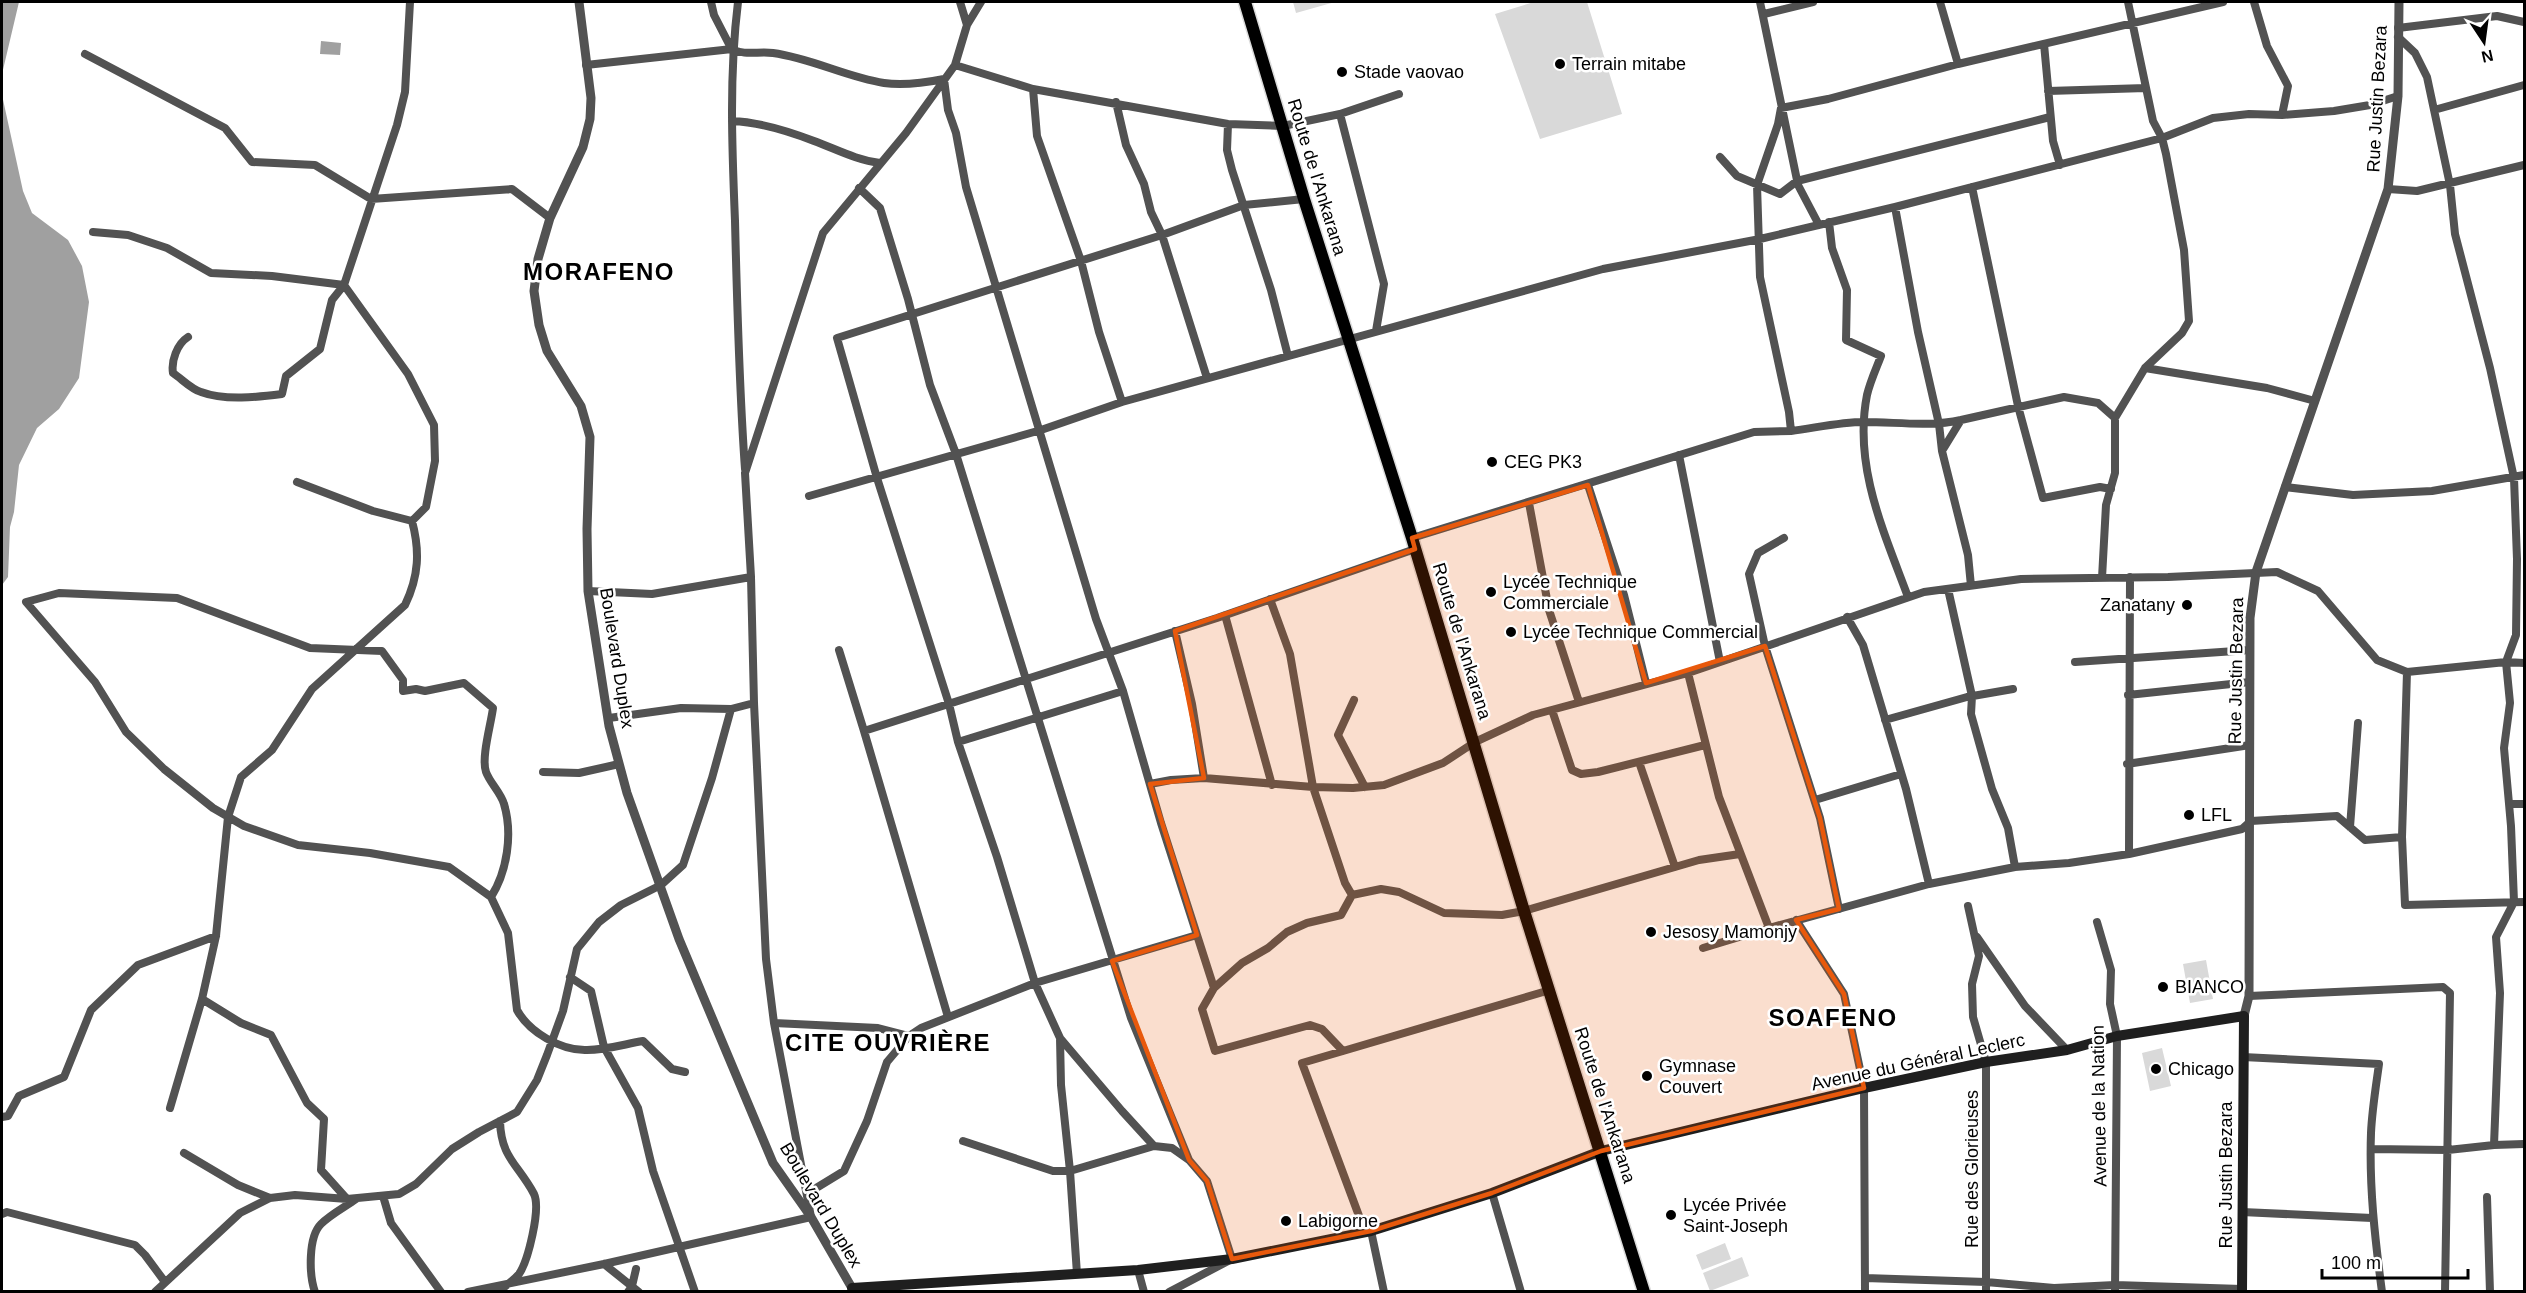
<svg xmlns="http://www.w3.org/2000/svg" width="2526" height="1293" font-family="Arial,sans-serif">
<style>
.green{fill:#d9d9d9}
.water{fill:#a0a0a0}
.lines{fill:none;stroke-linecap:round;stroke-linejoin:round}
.primary-casing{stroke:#dbdbdb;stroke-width:15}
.minor{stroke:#525252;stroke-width:8}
.tertiary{stroke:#525252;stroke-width:9}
.secondary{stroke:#1f1f1f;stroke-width:10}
.primary{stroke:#000;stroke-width:12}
.marked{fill:#e8590c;fill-opacity:0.2;stroke:#e8590c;stroke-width:4.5;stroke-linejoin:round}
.poi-dot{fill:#000;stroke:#fff;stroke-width:2}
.labels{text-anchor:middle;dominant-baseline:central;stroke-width:5;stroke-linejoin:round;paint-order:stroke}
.poi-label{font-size:18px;fill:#000;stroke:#fff;text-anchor:start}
.street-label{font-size:18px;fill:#000;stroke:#fff}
.district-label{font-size:24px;font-weight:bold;letter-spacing:1.5px;fill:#000;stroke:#fff}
</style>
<rect width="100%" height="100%" fill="#fff"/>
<path class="green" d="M1293,2h42l-39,11z
M1534,2h53l35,112 -82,25 -45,-125z
M2206,960l7,39 -23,4 -7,-39z
M2162,1048l9,38 -21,5 -8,-38z
M1725,1243l6,16 -29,11 -6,-15z
M1742,1257l7,19 -39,15 -7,-18z"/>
<path class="water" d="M2,2h17l-17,72z
M321,41l20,2 -1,12 -20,-1z
M2,95l21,96 9,22 36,27 14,26 7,36 -10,76 -20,31 -22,19 -18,37 -5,47 -4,15 -2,50 -6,8z"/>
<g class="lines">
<defs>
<path id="primary" d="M1245,2l59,197 108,339 112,373 120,381"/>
</defs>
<use href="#primary" class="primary-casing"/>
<path class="minor" d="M711,2l3,13 17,33
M738,2c-9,73 -6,146 -3,219 2,83 4,165 10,248
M960,2l7,23
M1760,2l38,183 21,40
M1940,2l18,62
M2254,2l13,44 21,40 -6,29
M1764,14l49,-12
M2398,28l99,-12 27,6
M2398,37l17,16 12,24 23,108 5,49 35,134 24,110 3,81 -1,76 -10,27 4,41 -6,45 7,78 3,76 -18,35 4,56 -6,152 30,-1
M2044,44l9,97 7,24
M85,54l140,74 27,34 63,3 56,34 141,-10 38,29
M586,65l146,-16c13,7 26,2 41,4 38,5 73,24 111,30 20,3 40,0 60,-4l4,31 8,23 10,54 130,432 27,72 38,132 36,112 -162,48 -114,45 -12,8 -22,26 -20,59 -23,50 -36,22
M955,65l78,24 195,35 55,2 57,-12 59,-20
M1033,89l4,47 44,125 18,71 23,70
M2048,91l98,-3
M1116,102l10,43 18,39 7,28 11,23 45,143
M2434,110l90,-25
M1340,114l44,170 -8,47
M732,121c27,1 56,10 82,20 22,8 42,19 66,22
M1228,124l-1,26 5,20 39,120 17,66
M1720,157l17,19 43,18 17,-13 253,-64
M1972,187l46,219 25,92 57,-11 11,2
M859,188l21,20 28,91 22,86 26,69 175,564 58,142 18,21 25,78 -63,33
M2388,189l29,2 107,-26
M1895,207l23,125 21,92 3,27
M1829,222l3,26 15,42 -1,50 35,16c-5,13 -11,26 -14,39 -14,71 17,137 41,202
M93,232l35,3 39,13 44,25 61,3 72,9
M188,337c-11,7 -17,24 -15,36 9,6 18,16 28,19 24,9 57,5 81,2l4,-18 34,-27 12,-49 12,-15
M2145,368l122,20 48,13
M2115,418l30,-50 37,-35 7,-12 -5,-71 -18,-96 -4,-16 -9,-17 -25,-119
M1791,431c24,-3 49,-9 73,-9 33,0 65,5 97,-2
M1679,455l41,207
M297,482l76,29 39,10
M1588,485l36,110 22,88
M2285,487l68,8 79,-4 92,-16
M809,496l232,-66 81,-28 481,-133 157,-30 135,-32 267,-69 51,-20 36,-4 33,1 52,-4 36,-6 28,-9
M1529,503l20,107 30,92
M1412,538l342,-106 37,-1 -2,-19 -29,-135 -3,-92 21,-61 3,-16 47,-9 130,-35 265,-62
M1784,538l-26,15 -9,21 16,72 55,172 19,91
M1971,586l-3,-31 -26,-104 19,-31 103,-23 34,6 17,15v55l-9,32 -4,73
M1948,589l24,107 -1,18 21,75 16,39 7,39
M588,591l64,3 99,-17
M1225,615l47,170
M1847,617l16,28 43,144 23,95
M1175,631l17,73 12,74
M839,650l25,81 353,-113 198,-69
M2075,662l175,-12
M1688,673l31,124 50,131
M2128,695l122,-13
M1354,700l-16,35 27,52
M1552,710l20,60 9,4 17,-2 107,-27
M609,718l72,-10 50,1 23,-6
M1885,720l82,-23 46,-8
M864,731l84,286
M958,742l165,-51
M1639,762l36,105
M2127,764l123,-19
M543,772l36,1 40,-9
M1150,784l21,-4 33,-2 109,9 40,1 31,-3 59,-22 32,-21 58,-27 155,-42 236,-81 97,-13 147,-2 109,-5 41,19 59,69 30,12 99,-10 18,1
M1815,800l86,-26
M2509,804h15
M2350,827l8,-104
M2402,837l3,68 119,-3
M2129,854l1,-277
M1352,895l29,-6 18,3 45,21 58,2 22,-4 175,-51 41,-6
M491,897c16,-25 22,-63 13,-93 -3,-11 -14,-21 -18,-32 -5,-14 5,-48 7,-64l-29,-25 -39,8 -9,-2 -13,2v-11l-21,-29 -72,-3 -133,-50 -118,-5 -33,9 69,80 31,50 38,37 49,39 31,18 54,19 72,8 79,14 42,30 17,36 9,77c12,22 44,41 70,40 19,0 38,-6 56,-9l29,28 13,3
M1968,906l11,50 -7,28 1,33 13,45v230
M1796,920l48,74 20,94 1,204
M2097,922l14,48 -1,34 7,32 -2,256
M1197,935l17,53 -12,21 13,42 95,-26 12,4 21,22 207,-61
M1977,937l48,69 42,44
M1703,948l66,-20 160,-44 86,-17 54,-4 60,-9 113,-25 9,-8 86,-5 28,24 37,-3 5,-165
M570,977l21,14 13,56 34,61 15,63 42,121
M1214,988l28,-25 26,-15 19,-16 20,-9 34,-8 11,-20 -7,-12 -32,-96 -23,-133 -20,-55
M2249,996l194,-9 7,6 -5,299
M202,999l39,24 30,12 36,68 17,16 -3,51 26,29
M774,1023l104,5 31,8
M1060,1038l1,47 9,86 7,103
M1343,1051l-41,12 63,169
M2243,1057l136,7c-3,22 -7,46 -8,69 -2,54 4,106 11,159
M170,1108l32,-109 14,-63 12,-119 13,-40 31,-27 40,-61 93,-84c14,-29 15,-54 7,-84l14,-14 9,-46 -1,-36 -26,-51 -64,-89 53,-160 8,-33 5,-90
M2,1117l6,-1 11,-20 45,-19 27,-67 47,-45 78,-29
M963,1141l90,30h17l84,-25
M2371,1149l77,1 46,-5
M184,1153l54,32 32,13
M1189,1160l-17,-12 -18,-2 -32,-35 -62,-73 -25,-55 -38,-126 -39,-115 -9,-38 -72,-226 -40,-140 325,-103 82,-30 60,-6
M1492,1193l29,99
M383,1196l8,27 50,69
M2487,1197l3,95
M2242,1212l130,6
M2,1214l5,-2 128,33 10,10 20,27
M1371,1231l13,61
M604,1264l35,28
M1138,1270l6,22
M1865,1278l121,4 68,6 61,-3 127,4
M155,1292l85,-79 30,-15 25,-3 52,4 52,-5 17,-10 36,-35 27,-17 38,-20 20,-32 10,-25 16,-44 14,-62 22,-27 22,-17 40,-20 22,-20 29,-87 19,-69
M315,1292c-6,-17 -7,-55 6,-68 10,-10 24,-17 35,-25
M468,1292l136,-28 207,-47 -37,-194 -8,-64 -12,-256 -3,-126 -6,-104 78,-240 83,-100 49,-68 12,-40 14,-23
M498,1292c7,-6 15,-11 21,-18 9,-13 22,-65 15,-80 -16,-30 -33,-36 -34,-73
M628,1292l4,-6 4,-17"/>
<path class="tertiary" d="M579,2l12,96 -1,21 -7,28 -33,71 -12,41 -4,32 5,34 8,26 34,55 9,31 -3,92 1,62 21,135 18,67 52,146 94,224 38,54 41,71
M2244,1016l5,-20 1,-378 6,-46 132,-383 10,-93 1,-94"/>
<path class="secondary" d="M854,1292l-2,-4 286,-18 94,-11 139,-28 121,-38 109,-42 263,-63 122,-26 81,-12 50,-14 127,-20 -2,276"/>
<use href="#primary" class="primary"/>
</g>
<path class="marked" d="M1588,485l58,198 119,-37 55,172 19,91 -43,11 48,74 20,94 -263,63 -109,42 -121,38 -139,28 -25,-78 -18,-21 -77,-199 85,-26 -47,-151 54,-6 -29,-147 240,-82 -3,-11z"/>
<g class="poi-dot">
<circle cx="1560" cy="64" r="6"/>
<circle cx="1342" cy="72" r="6"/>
<circle cx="1492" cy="462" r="6"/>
<circle cx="1491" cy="592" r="6"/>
<circle cx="2187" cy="605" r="6"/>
<circle cx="1511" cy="632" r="6"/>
<circle cx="2189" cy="815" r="6"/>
<circle cx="1651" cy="932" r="6"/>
<circle cx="2163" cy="987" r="6"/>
<circle cx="2156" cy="1069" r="6"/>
<circle cx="1647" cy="1076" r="6"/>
<circle cx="1671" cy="1215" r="6"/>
<circle cx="1286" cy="1221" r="6"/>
</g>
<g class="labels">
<g class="poi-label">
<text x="1572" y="64">Terrain mitabe</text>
<text x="1354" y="72">Stade vaovao</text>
<text x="1504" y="462">CEG PK3</text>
<text x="1503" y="582">Lycée Technique<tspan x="1503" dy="21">Commerciale</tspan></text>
<text x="2175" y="605" text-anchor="end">Zanatany</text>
<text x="1523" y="632">Lycée Technique Commercial</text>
<text x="2201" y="815">LFL</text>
<text x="1663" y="932">Jesosy Mamonjy</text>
<text x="2175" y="987">BIANCO</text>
<text x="1659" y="1066">Gymnase<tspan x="1659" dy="21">Couvert</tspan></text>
<text x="2168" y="1069">Chicago</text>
<text x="1683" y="1205">Lycée Privée<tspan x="1683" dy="21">Saint-Joseph</tspan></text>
<text x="1298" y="1221">Labigorne</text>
</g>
<g class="street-label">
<text transform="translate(2377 99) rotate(-87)">Rue Justin Bezara</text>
<text transform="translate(1317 177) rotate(73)">Route de l'Ankarana</text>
<text transform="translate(1462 641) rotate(73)">Route de l'Ankarana</text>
<text transform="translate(617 658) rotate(81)">Boulevard Duplex</text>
<text transform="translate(2236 671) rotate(-89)">Rue Justin Bezara</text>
<text transform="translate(1918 1062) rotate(-12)">Avenue du Général Leclerc</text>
<text transform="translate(1605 1105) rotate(72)">Route de l'Ankarana</text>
<text transform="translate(2099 1106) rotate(-91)">Avenue de la Nation</text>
<text transform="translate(1972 1169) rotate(-90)">Rue des Glorieuses</text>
<text transform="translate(2226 1175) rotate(-90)">Rue Justin Bezara</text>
<text transform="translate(821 1205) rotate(59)">Boulevard Duplex</text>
</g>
<g class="district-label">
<text x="599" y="271">MORAFENO</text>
<text x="1833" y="1017">SOAFENO</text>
<text x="888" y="1042">CITE OUVRIÈRE</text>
</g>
</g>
<rect width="2526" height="1293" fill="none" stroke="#000000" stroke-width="6"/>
<g transform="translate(2484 42) rotate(167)" stroke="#ffffff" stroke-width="4.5" paint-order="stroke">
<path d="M0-4.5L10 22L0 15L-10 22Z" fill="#000000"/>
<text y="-9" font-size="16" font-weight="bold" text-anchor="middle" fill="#000000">N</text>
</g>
<path d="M2322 1269v9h146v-9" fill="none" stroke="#000000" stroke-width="3"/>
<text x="2331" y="1269" font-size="18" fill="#000000" stroke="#ffffff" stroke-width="4.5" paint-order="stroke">100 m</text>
</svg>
